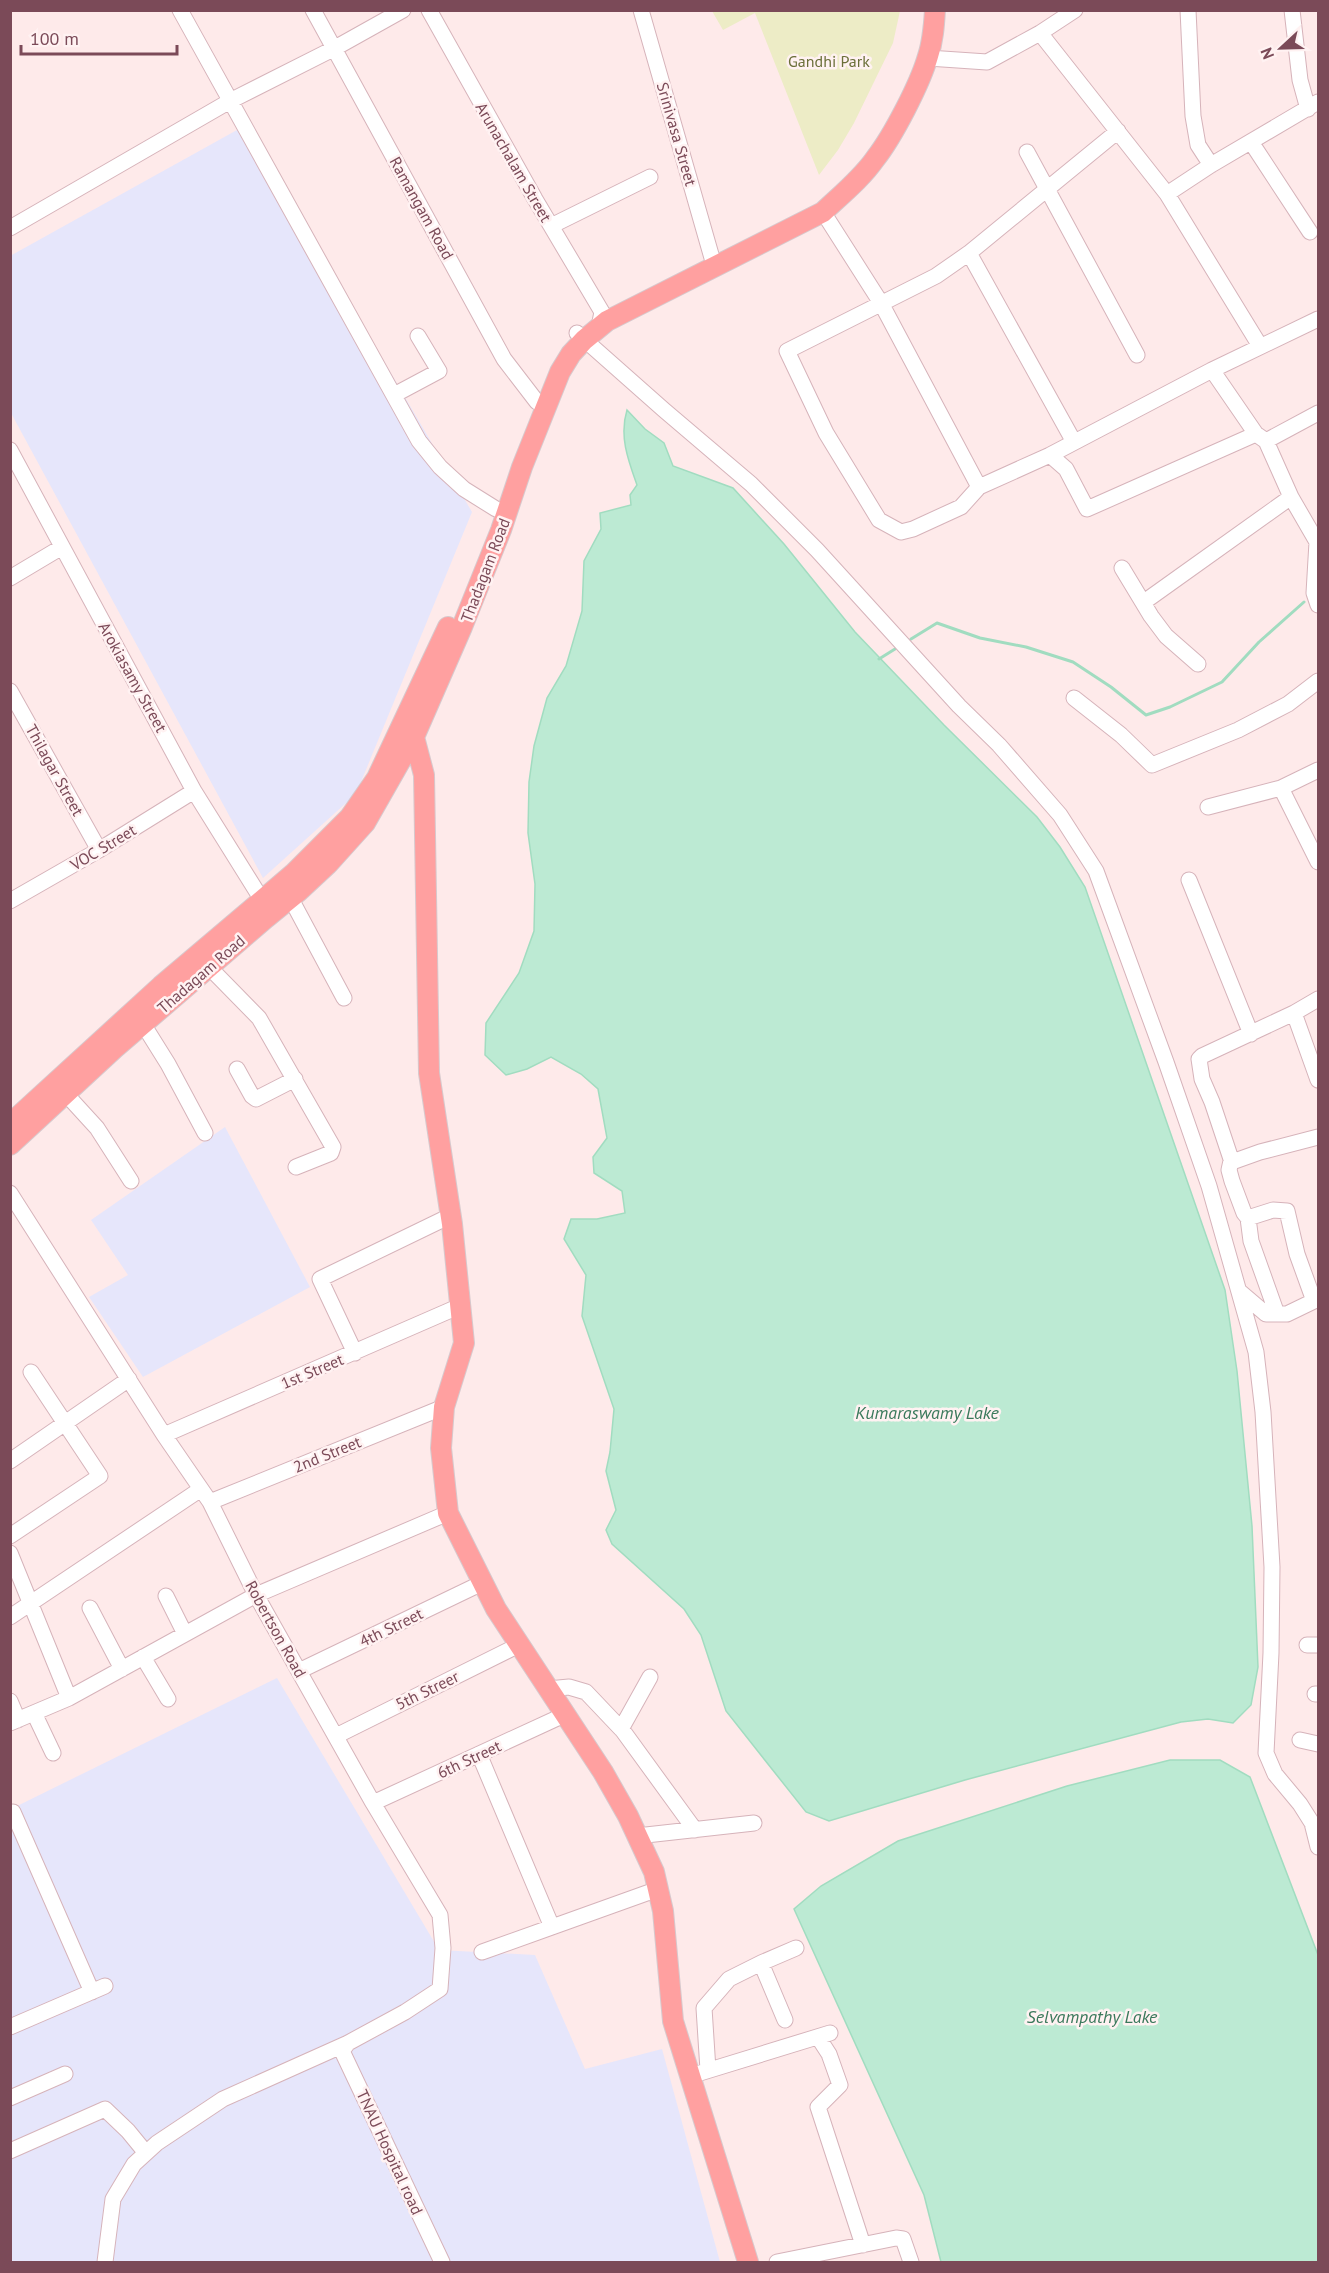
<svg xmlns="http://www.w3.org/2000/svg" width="1329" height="2273" font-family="'PT Sans',sans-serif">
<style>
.education{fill:#e6e6fb}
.green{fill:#edecc6}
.water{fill:#bcead3;stroke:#a1dcc0;stroke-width:1.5}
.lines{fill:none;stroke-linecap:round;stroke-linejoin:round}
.stream{stroke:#a1dcc0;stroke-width:3}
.minor-casing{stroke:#d6b3ba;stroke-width:17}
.major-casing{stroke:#d7c9cd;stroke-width:22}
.minor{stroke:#fff;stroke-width:15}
.major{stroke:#ffa0a0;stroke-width:20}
.labels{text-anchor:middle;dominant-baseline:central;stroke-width:5;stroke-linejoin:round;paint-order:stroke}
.park-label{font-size:16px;fill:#6b6f39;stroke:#fff2f2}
.street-label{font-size:16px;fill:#7b4a58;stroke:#fff2f2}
.water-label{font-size:18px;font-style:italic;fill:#3a795b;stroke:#fff2f2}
</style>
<rect width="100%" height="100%" fill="#feeaea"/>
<path class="education" d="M246,125l226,387 -116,282 -93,84 -252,-465 -1,-157z
M225,1127l85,160 -167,90 -54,-80 39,-22 -37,-55z
M277,1678l162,272 96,5 50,114 77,-20 58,213h-709v-453z"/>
<path class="green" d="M712,11h188l-7,32 -39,80 -16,27 -19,25 -64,-162 -32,17z"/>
<path class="water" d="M627,410l18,19 19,14 9,23 60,22 51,56 71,88 89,93 93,92 23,30 25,40 140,403 12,81 15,155 6,141 -7,38 -18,18 -25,-4 -27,3 -216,58 -136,41 -23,-9 -80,-101 -25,-76 -17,-26 -72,-65 -6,-14 10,-20 -10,-39 4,-19 4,-43 -32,-93 4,-41 -22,-36 7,-20h26l28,-6 -3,-22 -28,-18 -1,-16 14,-19 -9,-49 -17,-15 -30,-17 -24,12 -21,6 -21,-20 1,-32 33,-50 15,-42 1,-47 -7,-51 1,-51 5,-36 13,-48 19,-32 16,-55 2,-50 17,-32 -1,-16 31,-8 -1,-10 7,-10c-9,-25 -18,-49 -10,-75z
M1170,1760h50l30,17 68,178v307h-377l-17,-67 -130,-286 27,-23 77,-45 169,-55z"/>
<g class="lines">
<path class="stream" d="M911,639l26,-16 43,15 46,9 47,15 38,25 35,28 24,-8 52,-25 37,-40 45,-40
M879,659l16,-10"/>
<defs>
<path id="minor" d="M180,10l239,431 21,26 24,22 32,20
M313,10l191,349 33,43
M429,10l106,189 67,113 -3,15
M641,10l71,248
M1188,10l5,106 5,29 13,20
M1292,10l8,70 8,29
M1040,33l127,161 93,152
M928,58l59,4 53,-29 35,-23
M1118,131l-149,122 -33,23 -149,75 39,82 53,87 22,12 12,-3 48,-22 18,-20 71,-32 16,14 21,40 169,-75 -44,-64 106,-51
M1251,142l59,90
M1027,152l110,203
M1167,194l44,-29 107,-63
M823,212l58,91 98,184
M551,226l99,-49
M10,228l220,-127 105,-53 68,-38
M969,253l105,189
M577,333l87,77 87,74 66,66 142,156 40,39 61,70 36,56 70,191 43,124 47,166 7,60 9,155 -1,86 -5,100 9,21 25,30 12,19 6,24
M394,395l45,-24 -21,-35
M1256,434l10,7 25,56 26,45 -3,51 4,12
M1266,441l52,-28
M10,450l184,341 68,109
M1050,455l162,-85
M1122,568l29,48 15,20 32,28
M10,578l52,-31
M1144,602l147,-105
M10,691l89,159
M1074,698l47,37 31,30 86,-35 50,-26 30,-23
M1281,788l37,74
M1208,807l73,-19 37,-18
M1189,880l62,154
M291,899l53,99
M10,901l89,-51 95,-59
M209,967l50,51 74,129 -2,6 -35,14
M1318,999l-24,14 24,67
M1294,1013l-92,43 -3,3 3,20 10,23 20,60 28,-10 58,-15
M143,1024l25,40 37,69
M237,1069l15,27 4,3 39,-20
M65,1093l32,35 34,53
M1231,1161l-2,9 3,11 12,32 4,5 3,23 26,73
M10,1193l154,242 46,67 46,93 117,208 67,112 3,33 -3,41 -35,23 -57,31 -125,56 -66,44 -23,21 -21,35 -8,63
M1248,1218l25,-8 14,1 10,43 17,47
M1239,1291l27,23h21l31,-15
M355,1353l-35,-74 130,-63
M164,1435l296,-129
M10,1461l119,-82
M210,1502l234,-95
M10,1536l90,-60 -69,-104
M10,1553l59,145
M166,1596l19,38
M90,1608l32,61
M10,1617l191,-128
M1307,1645h11
M143,1657l25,42
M299,1671l183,-88
M548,1689l21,-2 17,5 37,39 72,99
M1315,1694h3
M10,1701l8,19
M34,1713l19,40
M10,1723l59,-25 187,-103 192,-82
M621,1729l29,-52
M336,1736l183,-91
M1300,1740l18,4
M479,1754l73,173 106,-38
M373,1803l191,-88
M13,1812l79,180
M637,1836l117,-13
M482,1952l70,-25
M761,1963l24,57
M10,2027l95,-41
M818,2037l11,17 11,31 -22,22 45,138
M348,2043l-6,8 100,211
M708,2070l-4,-62 25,-29 32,-16 35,-15
M700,2073l130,-40
M10,2098l55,-24
M10,2151l95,-42 23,22 18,22
M777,2262l119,-24 7,1 8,23"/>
<path id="major" d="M400,731l14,6 10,38 5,298 23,151 12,119 -20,64 -3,41 7,65 48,96 107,163 25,44 26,56 9,39 10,110 75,241
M10,1124l151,-138 132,-112 57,-57 27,-39 71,-151
M10,1145l105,-97 151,-130 33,-27 29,-27 37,-41 49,-86 48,-110 39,-97 21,-63 38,-95 11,-18 13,-14 23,-19 216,-109c18,-17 38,-33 52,-53 18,-23 45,-75 53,-103 5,-15 6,-30 7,-46"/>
</defs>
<use href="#minor" class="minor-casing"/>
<use href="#major" class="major-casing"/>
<use href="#minor" class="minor"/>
<use href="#major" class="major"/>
</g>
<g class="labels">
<g class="park-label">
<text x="829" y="61">Gandhi Park</text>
</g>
<g class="street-label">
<text transform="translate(677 134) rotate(74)">Srinivasa Street</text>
<text transform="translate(514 162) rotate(60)">Arunachalam Street</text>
<text transform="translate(422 208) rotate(61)">Ramangam Road</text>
<text transform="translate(485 570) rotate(-69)">Thadagam Road</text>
<text transform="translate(133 677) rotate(61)">Arokiasamy Street</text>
<text transform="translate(55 770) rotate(61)">Thilagar Street</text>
<text transform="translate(103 847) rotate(-31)">VOC Street</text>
<text transform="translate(201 974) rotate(-41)">Thadagam Road</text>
<text transform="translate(312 1371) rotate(-23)">1st Street</text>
<text transform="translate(327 1454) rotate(-22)">2nd Street</text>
<text transform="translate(391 1627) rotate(-26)">4th Street</text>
<text transform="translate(276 1629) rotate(61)">Robertson Road</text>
<text transform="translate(427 1690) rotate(-26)">5th Streer</text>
<text transform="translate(469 1759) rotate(-25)">6th Street</text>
<text transform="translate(390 2152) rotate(65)">TNAU Hospital road</text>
</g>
<g class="water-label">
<text x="927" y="1412">Kumaraswamy Lake</text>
<text x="1092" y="2016">Selvampathy Lake</text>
</g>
</g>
<rect width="1329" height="2273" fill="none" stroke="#7b4a58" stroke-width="24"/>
<g transform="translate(1281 48) rotate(248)" stroke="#fff2f2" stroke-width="4.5" paint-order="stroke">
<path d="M0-4.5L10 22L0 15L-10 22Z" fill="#7b4a58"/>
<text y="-9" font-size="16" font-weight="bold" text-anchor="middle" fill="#7b4a58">N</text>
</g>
<path d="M21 45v9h156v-9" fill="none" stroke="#7b4a58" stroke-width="3"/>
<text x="30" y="45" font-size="18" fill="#7b4a58" stroke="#fff2f2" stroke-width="4.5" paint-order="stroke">100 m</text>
</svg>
